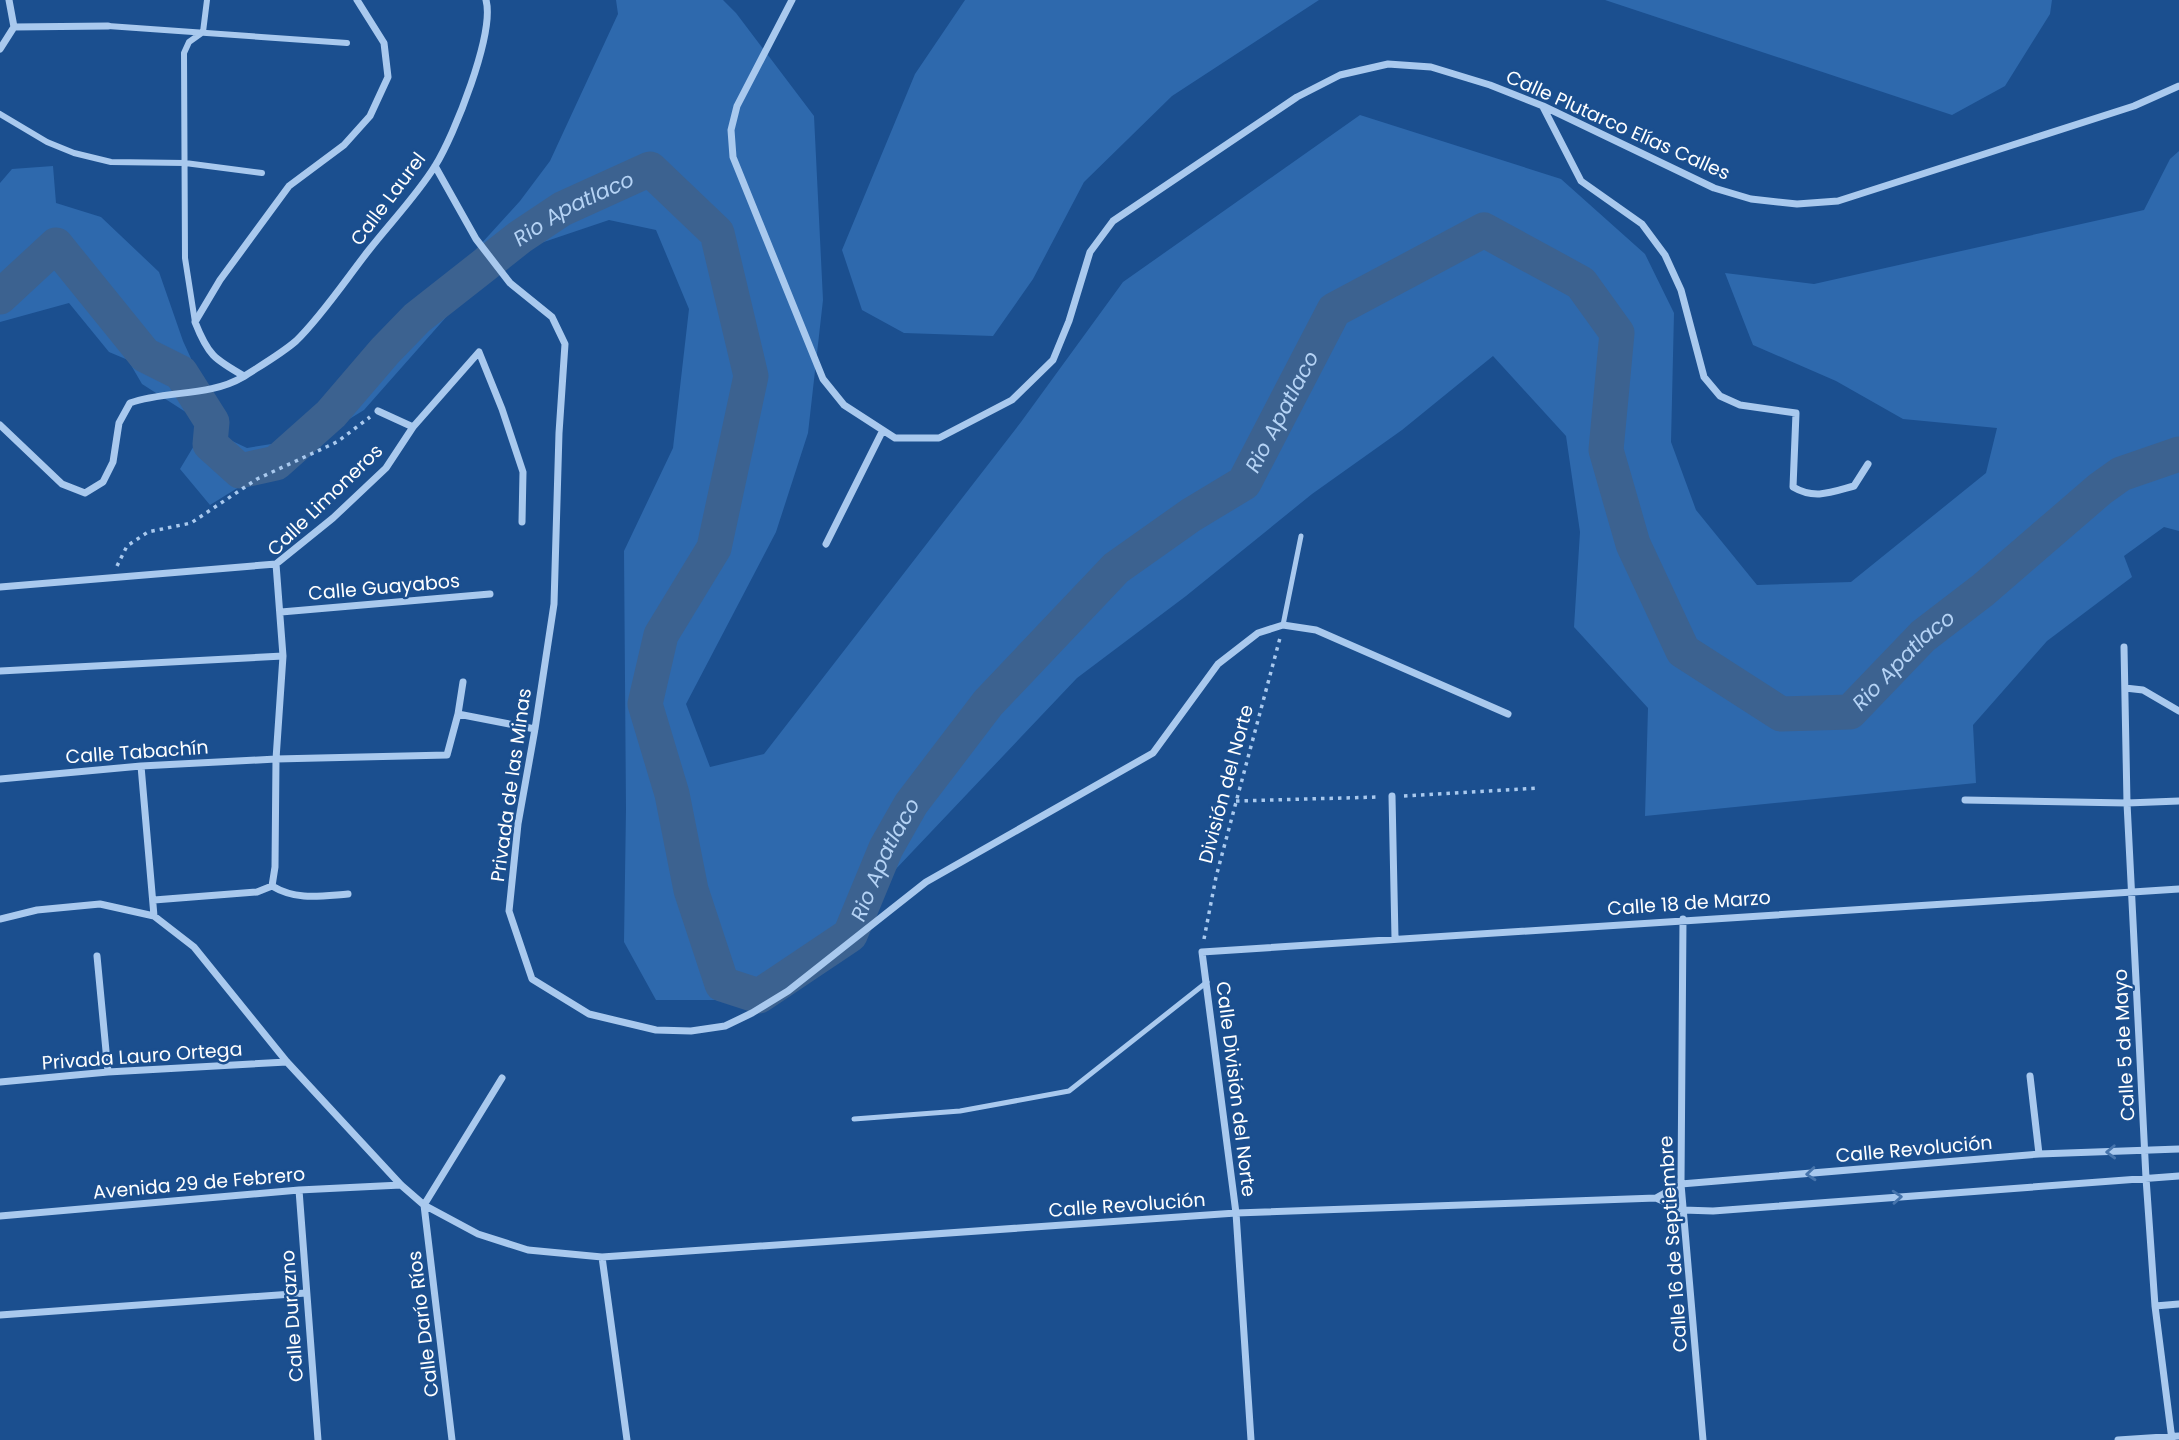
<svg xmlns="http://www.w3.org/2000/svg" width="2179" height="1440" font-family="Poppins,sans-serif">
<style>
.green{fill:#2e69ad}
.lines{fill:none;stroke-linecap:round;stroke-linejoin:round}
.river{stroke:#3c6290;stroke-width:35}
.path{stroke:#a9c9ee;stroke-width:3.5;stroke-dasharray:3.5 5;stroke-linecap:butt}
.service{stroke:#a9c9ee;stroke-width:5}
.pedestrian{stroke:#a9c9ee;stroke-width:6}
.minor{stroke:#a9c9ee;stroke-width:7}
.oneway{stroke:#4674ac}
.labels{text-anchor:middle;dominant-baseline:central;stroke-width:5;stroke-linejoin:round;paint-order:stroke}
.street-label{font-size:19px;fill:#fff;stroke:#1b4f8f}
.water-label{font-size:21px;font-style:italic;fill:#b5d3f5;stroke:#1b4f8f}
</style>
<rect width="100%" height="100%" fill="#1b4f8f"/>
<path class="green" d="M616,0h107l13,13 78,103 9,184 -15,133 -32,99 -90,172 24,63 54,-13 257,-332 102,-140 237,-167 201,64 84,75 29,59 -3,129 25,68 61,75 94,-3 135,-109 11,-45 -94,-9 -67,-38 -83,-36 -28,-72 89,11 330,-74 26,-51 9,-8v380l-15,-4 -40,29 8,21 -85,64 -74,84 3,58 -331,33 3,-108 -74,-81 6,-95 -14,-96 -73,-80 -91,74 -90,64 -126,102 -109,82 -183,193 -69,66 -97,63h-72l-32,-58 2,-133 -2,-258 49,-103 16,-139 -33,-79 -47,-10 -77,26 -46,26 -122,138 -154,95 -30,-36 24,-40 -9,-11 -53,-34 -14,-24 -19,-8 -40,-49 -69,19v-139l12,-14 41,-3 3,37 45,14 58,55 24,69 45,98 19,9 37,-6 166,-164 70,-77 30,-40 68,-147z
M965,0h354l-147,96 -88,86 -51,97 -40,57 -89,-3 -42,-23 -20,-60 73,-176z
M1605,0h447l-2,14 -45,72 -53,29z"/>
<g class="lines">
<path class="river" id="s1" d="M0,297l56,-52 89,110 36,18 31,49 -2,22 30,27 36,-8 55,-49 54,-63 32,-33 103,-81 42,-28 88,-40 67,64 34,143 -37,172 -53,87 -16,69 27,90 19,96 31,94 37,12 91,-61 36,-87 25,-44 77,-101 128,-135 75,-53 53,-32 90,-173 150,-80 97,53 36,50 -11,117 27,94 50,107 98,63 69,-2 73,-76 60,-46 117,-101 21,-15 58,-20"/>
<path class="path" d="M117,566l10,-20 21,-14 43,-9 66,-44 80,-37 33,-25
M1404,796l134,-8
M1236,801l143,-4
M1204,939l12,-62 64,-239"/>
<path class="service" d="M1283,625l18,-89
M854,1119l106,-8 109,-20 138,-109"/>
<path class="pedestrian" d="M108,26l239,17
M0,114l47,28 27,11 37,9 74,1 77,10
M195,322l-10,-64 -1,-205 5,-11 14,-10 4,-32"/>
<path class="minor" d="M792,0l-55,106 -6,24 2,27 90,222 21,26 51,33h44l73,-38 41,-40 16,-39 21,-69 23,-31 184,-124 43,-22 48,-11 43,3 59,18 53,21 171,82 37,11 46,5 41,-3 296,-95 45,-20
M14,27l94,-1
M0,49l14,-22 -5,-27
M1543,107l38,74 61,43 23,31 16,35 23,87 16,19 20,9 56,8 -3,74c22,13 39,5 61,-1l14,-22
M435,166l41,73 34,44 42,34 13,27 -6,89 -5,171 -19,125 -17,95 -9,87 23,68 57,35 67,16 35,1 34,-5 27,-13 36,-22 138,-109 227,-129 65,-89 40,-31 25,-8 33,5 192,84
M244,376c-30,-17 -36,-21 -49,-54l25,-42 69,-94 55,-41 26,-29 18,-39 -4,-34 -27,-43
M378,411l35,16
M0,425l62,59 23,9 18,-11 10,-20 6,-39 11,-20c36,-13 79,-6 113,-26 17,-11 38,-23 53,-36 25,-24 51,-63 73,-91 22,-28 48,-55 66,-84 19,-30 60,-133 51,-166
M826,544l56,-112
M276,564l57,-46 53,-50 27,-41 66,-75 23,57 21,63 -1,50
M0,587l276,-23
M281,612l209,-18
M2124,647l3,156 19,375 9,128 17,134
M0,671l283,-15
M2125,688l18,2 36,21
M458,714l77,15
M141,766l13,150
M0,779l141,-13 135,-7 171,-4 11,-41 5,-32
M1392,796l3,142
M1965,800l162,3 52,-2
M272,886c25,15 49,10 76,8
M154,900l103,-8 15,-6 3,-19 1,-108 7,-103 -7,-92
M0,919l37,-9 63,-6 54,12 40,31 93,115 114,123 23,20 54,29 50,16 74,7 634,-44 420,-15 27,12 30,1 466,-35
M1683,919l-2,265 22,256
M97,956l11,116
M2030,1076l9,78
M0,1082l108,-10 179,-10
M299,1190l19,250
M1656,1198l25,-14 358,-30 140,-5
M0,1216l299,-26 102,-5
M602,1257l25,183
M2155,1306l24,-2
M0,1315l306,-22
M452,1440l-28,-235 78,-127
M1251,1440l-15,-227 -34,-261 977,-63
M2118,1440l61,-4"/>
</g>
<defs><path id="oneway-chevron" d="M-2-3.5L2.5 0L-2 3.5" fill="none" stroke-width="1.6" stroke-linecap="round" stroke-linejoin="round" transform="scale(1.75)"/></defs>
<g class="oneway">
<use href="#oneway-chevron" transform="translate(2111 1152) rotate(178)"/>
<use href="#oneway-chevron" transform="translate(1811 1174) rotate(175)"/>
<use href="#oneway-chevron" transform="translate(1897 1197) rotate(-4)"/>
</g>
<g class="labels">
<g class="street-label">
<text transform="translate(1618 125) rotate(24)">Calle Plutarco Elías Calles</text>
<text transform="translate(388 199) rotate(-53)">Calle Laurel</text>
<text transform="translate(325 500) rotate(-44)">Calle Limoneros</text>
<text transform="translate(384 587) rotate(-5)">Calle Guayabos</text>
<text transform="translate(137 752) rotate(-4)">Calle Tabachín</text>
<text transform="translate(1226 784) rotate(-75)">División del Norte</text>
<text transform="translate(511 785) rotate(-82)">Privada de las Minas</text>
<text transform="translate(1689 903) rotate(-4)">Calle 18 de Marzo</text>
<text transform="translate(2124 1045) rotate(-93)">Calle 5 de Mayo</text>
<text transform="translate(142 1056) rotate(-4)">Privada Lauro Ortega</text>
<text transform="translate(1236 1089) rotate(83)">Calle División del Norte</text>
<text transform="translate(1914 1149) rotate(-5)">Calle Revolución</text>
<text transform="translate(199 1183) rotate(-5)">Avenida 29 de Febrero</text>
<text transform="translate(1127 1205) rotate(-4)">Calle Revolución</text>
<text transform="translate(1673 1244) rotate(-94)">Calle 16 de Septiembre</text>
<text transform="translate(292 1316) rotate(-94)">Calle Durazno</text>
<text transform="translate(423 1324) rotate(-97)">Calle Darío Ríos</text>
</g>
<g class="water-label">
<text stroke="none"><textPath href="#s1" startOffset="810">Rio Apatlaco</textPath></text>
<text stroke="none"><textPath href="#s1" startOffset="2616">Rio Apatlaco</textPath></text>
<text stroke="none"><textPath href="#s1" startOffset="3666">Rio Apatlaco</textPath></text>
<text stroke="none"><textPath href="#s1" startOffset="2007">Rio Apatlaco</textPath></text>
</g>
</g>
</svg>
